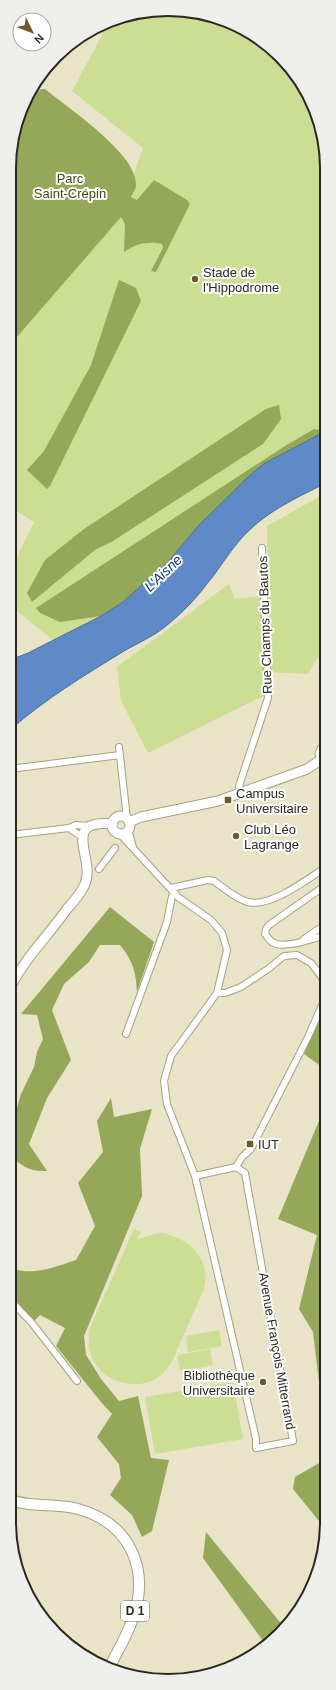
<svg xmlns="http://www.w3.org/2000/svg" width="336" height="1690" font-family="Helvetica,sans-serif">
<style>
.green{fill:#cbde94}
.forest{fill:#95a759}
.water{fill:#5f89c7;stroke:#4f6c94}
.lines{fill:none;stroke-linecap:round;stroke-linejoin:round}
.street-casing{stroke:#a6a085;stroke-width:8}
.secondary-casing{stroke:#a6a085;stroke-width:11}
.primary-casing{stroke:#a6a085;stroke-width:12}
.street{stroke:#fff;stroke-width:6}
.secondary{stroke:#fff;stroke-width:9}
.primary{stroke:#fff;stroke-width:10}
.poi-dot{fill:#685c29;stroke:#fff;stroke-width:1.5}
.labels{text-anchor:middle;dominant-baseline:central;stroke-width:4;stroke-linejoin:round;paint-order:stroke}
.shield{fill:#fff;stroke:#6a6861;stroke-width:1}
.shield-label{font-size:12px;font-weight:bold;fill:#2a281d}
.park-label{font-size:13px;fill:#3f4a0f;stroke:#fff}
.poi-label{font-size:13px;fill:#2a281d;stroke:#fff;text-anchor:start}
.street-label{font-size:13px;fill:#2a281d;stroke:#fff}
.water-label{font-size:14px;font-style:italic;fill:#0a346c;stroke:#fff}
.rim{fill:none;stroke:#2a281d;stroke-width:2}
</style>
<rect width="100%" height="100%" fill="#e9e3c7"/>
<path class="green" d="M189,10l49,15 43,31 34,51 12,50 -1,274 -61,32 -16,13 -67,70 -71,64 -58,30 -43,-35v-34l24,-49 -24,-15v-360l20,-58 4,-4c27,20 89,58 100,89l9,-26 -71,-57 36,-67 19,-10z
M326,493v151l-18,30 -38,-2 -3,-146z
M229,584l6,15 27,-3 5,98 -119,59 -27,-52 -4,-34z
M134,1229l7,3 -5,8c9,-3 18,-7 28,-7 4,1 8,3 11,4 23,9 35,29 29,52 -8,18 -16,36 -24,54 -4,9 -8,22 -16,29 -18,20 -56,14 -69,-9 -7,-11 -7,-23 -5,-35z
M219,1330l3,16 -34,6 -2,-16z
M210,1349l3,16 -33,6 -3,-16z
M233,1382l10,57 -88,15 -10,-57z"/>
<path class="forest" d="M41,89h4c23,19 94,66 91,97 0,3 -4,8 -5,11l6,3 17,-20 33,20 3,4 -34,68 -5,-1 12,-23 -1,-4c-15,-3 -25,-1 -38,8l1,-28 -4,-7 -111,128v-198l18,-52 3,1 6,-3z
M119,280l17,8 5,13 -91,185 -3,3 -20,-19 17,-19 47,-86z
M279,405l2,14 -18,25 -150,97 -18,9 -63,52 -5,-9 18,-33 39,-31 182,-120z
M314,429l12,2 -61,32 -16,13 -50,49 -31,37 -36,33 -21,15 -10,6 -41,6 -20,-9 -4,-5 249,-162z
M110,907l44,35 -17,50c-1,-20 -4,-31 -17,-47h-20l-11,17 -25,22 -12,26 19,50 -24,38 -18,46 18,27c-17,1 -27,-5 -38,-18v-18l12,-41 13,-27 3,-15 6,-13 -6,-24 -16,-1z
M326,1003v67l-22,-16z
M111,1098l3,19 38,-8 -12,40 2,47 -58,140 2,19 15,24 18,22 19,-5 13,62 18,2 -17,71 -10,6 -10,-22 -22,-20 11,-17 -2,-14 -22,-27 15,-23 -11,-12 -45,-56 9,-18 -25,-13 -6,6 -25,-25v-28c25,8 43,0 67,-8l19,-34 -17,-43 25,-31 -6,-31z
M326,1104v336l-13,-108 -14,-23 18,-74 -39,-16z
M326,1459v81l-7,-19 -26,-32 2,-12z
M206,1532l78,95 -11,15 -7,3 -63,-87z"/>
<path class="water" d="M326,431v52c-32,16 -63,30 -87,58 -12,14 -21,30 -33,44 -12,16 -25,29 -40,41 -12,10 -28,17 -42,25 -39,24 -79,48 -114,79v-70l18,-7 73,-37 22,-14 45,-40 31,-37 50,-49 16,-13z"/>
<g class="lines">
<defs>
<path id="street" d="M119,747l8,72
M10,769l110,-14
M240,793l-1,-7 29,-88 -6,-150
M69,828l13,9
M128,830l5,17
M119,833l59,64 33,23 11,13 5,17 -10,43 -46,63 -7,25 3,23 28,72 61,263v9l37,-7 -48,-268 -9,-6 -41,9
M10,835l59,-7 7,-3 13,1
M99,869l16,-21
M171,888l37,-8 6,1c10,7 22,18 34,21 22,6 60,-23 78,-35
M326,935c-12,3 -41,14 -52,8 -4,-1 -6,-6 -9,-9l1,-5 3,-4 57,-40
M304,939l22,-15
M10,961l5,16
M217,993h8l16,-6 27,-18 16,-13 13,-1 14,8 10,13 4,9 -2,18 -15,34 -57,112 -9,8 -6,10
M126,1034l41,-112 5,-26 3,-3
M9,1299l23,24 45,58"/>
<path id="secondary" d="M326,762l-4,-3 -2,-5 2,-5 4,-3
M112 825a9 9 0 1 1 18 0a9 9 0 1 1-18 0Z
M129,822l12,-5 77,-16 89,-32 15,-10
M10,988c14,-29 38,-52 57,-79 6,-7 14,-15 18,-25 11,-25 -26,-65 28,-60"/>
<path id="primary" d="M9,1499c21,9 47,4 69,10 52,14 72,60 55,109 -6,18 -16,34 -24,50"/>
</defs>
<use href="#street" class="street-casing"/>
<use href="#secondary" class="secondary-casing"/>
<use href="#primary" class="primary-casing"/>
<use href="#street" class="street"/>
<use href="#secondary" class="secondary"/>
<use href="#primary" class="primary"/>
</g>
<g class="poi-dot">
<circle cx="195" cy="279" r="4"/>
<rect x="224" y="796" width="8" height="8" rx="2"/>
<circle cx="236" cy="836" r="4"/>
<rect x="246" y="1140" width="8" height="8" rx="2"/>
<circle cx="263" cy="1382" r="4"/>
</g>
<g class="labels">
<rect class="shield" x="121" y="1601" width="28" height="20" rx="3"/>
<g class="shield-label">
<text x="135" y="1611">D 1</text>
</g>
<g class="park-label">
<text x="70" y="178">Parc<tspan x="70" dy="15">Saint-Crépin</tspan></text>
</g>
<g class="poi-label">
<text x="203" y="272">Stade de<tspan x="203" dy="15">l'Hippodrome</tspan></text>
<text x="236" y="793">Campus<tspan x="236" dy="15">Universitaire</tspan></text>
<text x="244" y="829">Club Léo<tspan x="244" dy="15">Lagrange</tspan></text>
<text x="258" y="1144">IUT</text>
<text x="255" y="1375" text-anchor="end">Bibliothèque<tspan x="255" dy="15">Universitaire</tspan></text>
</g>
<g class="street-label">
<text transform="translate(265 625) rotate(-92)">Rue Champs du Bautos</text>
<text transform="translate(277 1351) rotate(80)">Avenue François Mitterrand</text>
</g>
<g class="water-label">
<text transform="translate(163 573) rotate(-44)">L'Aisne</text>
</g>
</g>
<path d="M0 0H336V1690H0ZM168 16H168A152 152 0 0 1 320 168V1522A152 152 0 0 1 168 1674H168A152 152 0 0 1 16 1522V168A152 152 0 0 1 168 16Z" fill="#eeeeed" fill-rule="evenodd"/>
<path class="rim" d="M168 16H168A152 152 0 0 1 320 168V1522A152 152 0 0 1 168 1674H168A152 152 0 0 1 16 1522V168A152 152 0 0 1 168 16Z"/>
<g transform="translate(32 32) rotate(133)"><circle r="19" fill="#ffffff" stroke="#aaa9a5"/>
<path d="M0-3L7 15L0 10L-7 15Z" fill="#685c29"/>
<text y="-6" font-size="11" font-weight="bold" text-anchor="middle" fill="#2a281d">N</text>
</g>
</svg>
